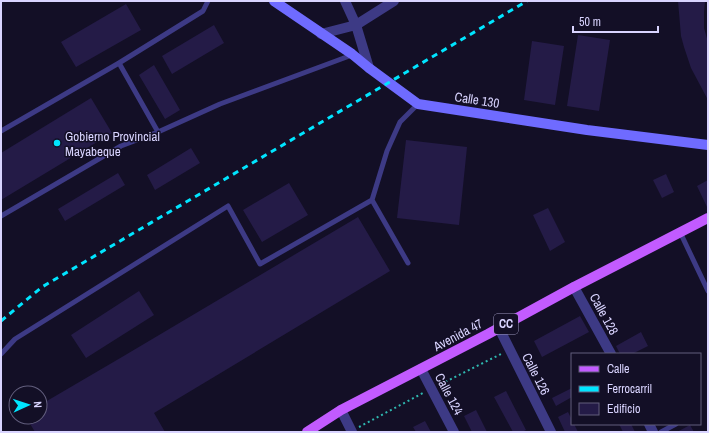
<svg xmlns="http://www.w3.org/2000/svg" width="709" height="433" font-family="'Archivo Narrow',sans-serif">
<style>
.building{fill:#241b47}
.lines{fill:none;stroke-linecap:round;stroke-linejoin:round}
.path{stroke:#2fb8b0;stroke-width:2;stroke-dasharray:2 3;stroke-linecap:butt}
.lane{stroke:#3d3a85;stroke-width:5}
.street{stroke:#3d3a85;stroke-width:10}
.secondary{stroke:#6f6bff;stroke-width:10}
.primary{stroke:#c25bff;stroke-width:10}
.rail{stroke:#00e5ff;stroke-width:3;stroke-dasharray:6 5;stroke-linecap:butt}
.poi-dot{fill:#00e5ff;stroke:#130f26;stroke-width:1.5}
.labels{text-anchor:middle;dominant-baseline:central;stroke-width:3;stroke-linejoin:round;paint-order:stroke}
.shield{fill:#130f26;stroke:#9e99be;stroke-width:1}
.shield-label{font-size:12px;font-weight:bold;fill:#d9d4ff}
.street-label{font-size:13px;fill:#d9d4ff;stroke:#130f26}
.poi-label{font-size:13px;fill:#d9d4ff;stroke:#130f26;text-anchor:start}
</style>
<rect width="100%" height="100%" fill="#130f26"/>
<path class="building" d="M678,1h27l-1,11v16l4,14v58l-17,-32 -7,-21 -3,-11z
M126,4l15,26 -65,37 -15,-25z
M214,25l10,18 -52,31 -10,-18z
M578,35l32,5 -11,71 -32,-5z
M532,41l32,5 -9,59 -31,-5z
M154,65l26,45 -15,9 -26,-44z
M91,98l21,35 -111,67v-47z
M406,140l61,7 -8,78 -62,-7z
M191,148l9,15 -45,27 -8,-15z
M118,173l7,12 -60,36 -7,-12z
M666,174l8,18 -12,6 -9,-18z
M708,180v27h-1l-10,-21z
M289,183l19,32 -46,27 -19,-32z
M548,208l17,34 -15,9 -17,-36z
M358,217l32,54 -236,142 11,19h-130l-9,-15h14v-12l82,-48z
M139,291l15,24 -68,43 -15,-23z
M580,316l9,16 -47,25 -8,-16z
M641,332l7,14 -16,8h-12l-4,-8z
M572,388v9l-16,9 -4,-8z
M506,391l20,39 -4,2h-9l-19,-35z
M476,410l11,22h-15l-8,-16z
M568,412l4,8v4h2l4,8h-13l-7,-15z
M425,421l6,11h-15l-3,-5z
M619,424h12l4,8h-12z
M690,425l4,7h-17z"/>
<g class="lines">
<path class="path" d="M441,384l60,-30
M359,427l64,-34"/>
<path class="lane" d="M119,63l84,-52 5,-10
M1,131l118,-68 39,69
M1,216l120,-70 37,-14 62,-28 132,-49
M680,232l28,59
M408,263l-36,-63 15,-49 13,-29 18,-18
M1,354l14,-15 213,-133 32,58 112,-64
M661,432l15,-8"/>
<path class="street" d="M345,1l11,24 13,43
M321,34l35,-9 38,-24
M574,287l37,67
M499,328l52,104
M421,369l33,63
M341,410l11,22
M649,424l4,8"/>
<path class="secondary" d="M274,1l78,53 17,14 49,36 169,26 121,15"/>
<path class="primary" d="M307,432l34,-22 147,-76 86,-47 134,-69"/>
<path class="rail" d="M1,321l41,-34 485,-286"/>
</g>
<circle class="poi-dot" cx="57" cy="143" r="4"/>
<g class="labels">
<rect class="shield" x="494" y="314" width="24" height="20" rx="3"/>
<g class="shield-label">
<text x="506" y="324">CC</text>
</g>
<g class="street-label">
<text transform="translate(477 100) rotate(9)">Calle 130</text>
<text transform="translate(604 314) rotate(61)">Calle 128</text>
<text transform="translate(458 335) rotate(-28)">Avenida 47</text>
<text transform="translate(536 374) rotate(63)">Calle 126</text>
<text transform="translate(449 394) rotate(62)">Calle 124</text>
</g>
<g class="poi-label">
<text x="65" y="136">Gobierno Provincial<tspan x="65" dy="15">Mayabeque</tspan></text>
</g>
</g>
<rect width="709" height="433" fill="none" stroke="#d9d4ff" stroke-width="4"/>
<rect x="571" y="353" width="130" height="72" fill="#130f26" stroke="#625e7d"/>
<rect x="579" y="366" width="20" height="6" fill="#c25bff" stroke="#625e7d"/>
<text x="607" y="373" font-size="12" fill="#d9d4ff">Calle</text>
<rect x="579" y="386" width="20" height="6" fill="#00e5ff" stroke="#625e7d"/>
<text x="607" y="393" font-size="12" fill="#d9d4ff">Ferrocarril</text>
<rect x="579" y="403" width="20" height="12" fill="#241b47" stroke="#625e7d"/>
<text x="607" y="413" font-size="12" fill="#d9d4ff">Edificio</text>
<g transform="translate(28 405) rotate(87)"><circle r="19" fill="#130f26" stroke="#625e7d"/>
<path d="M0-3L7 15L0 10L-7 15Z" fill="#00e5ff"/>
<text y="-6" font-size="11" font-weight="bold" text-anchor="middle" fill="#d9d4ff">N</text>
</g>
<path d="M573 26v6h85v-6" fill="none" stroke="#d9d4ff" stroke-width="2"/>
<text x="579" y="26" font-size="12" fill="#d9d4ff" stroke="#130f26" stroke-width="3" paint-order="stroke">50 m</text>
</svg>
